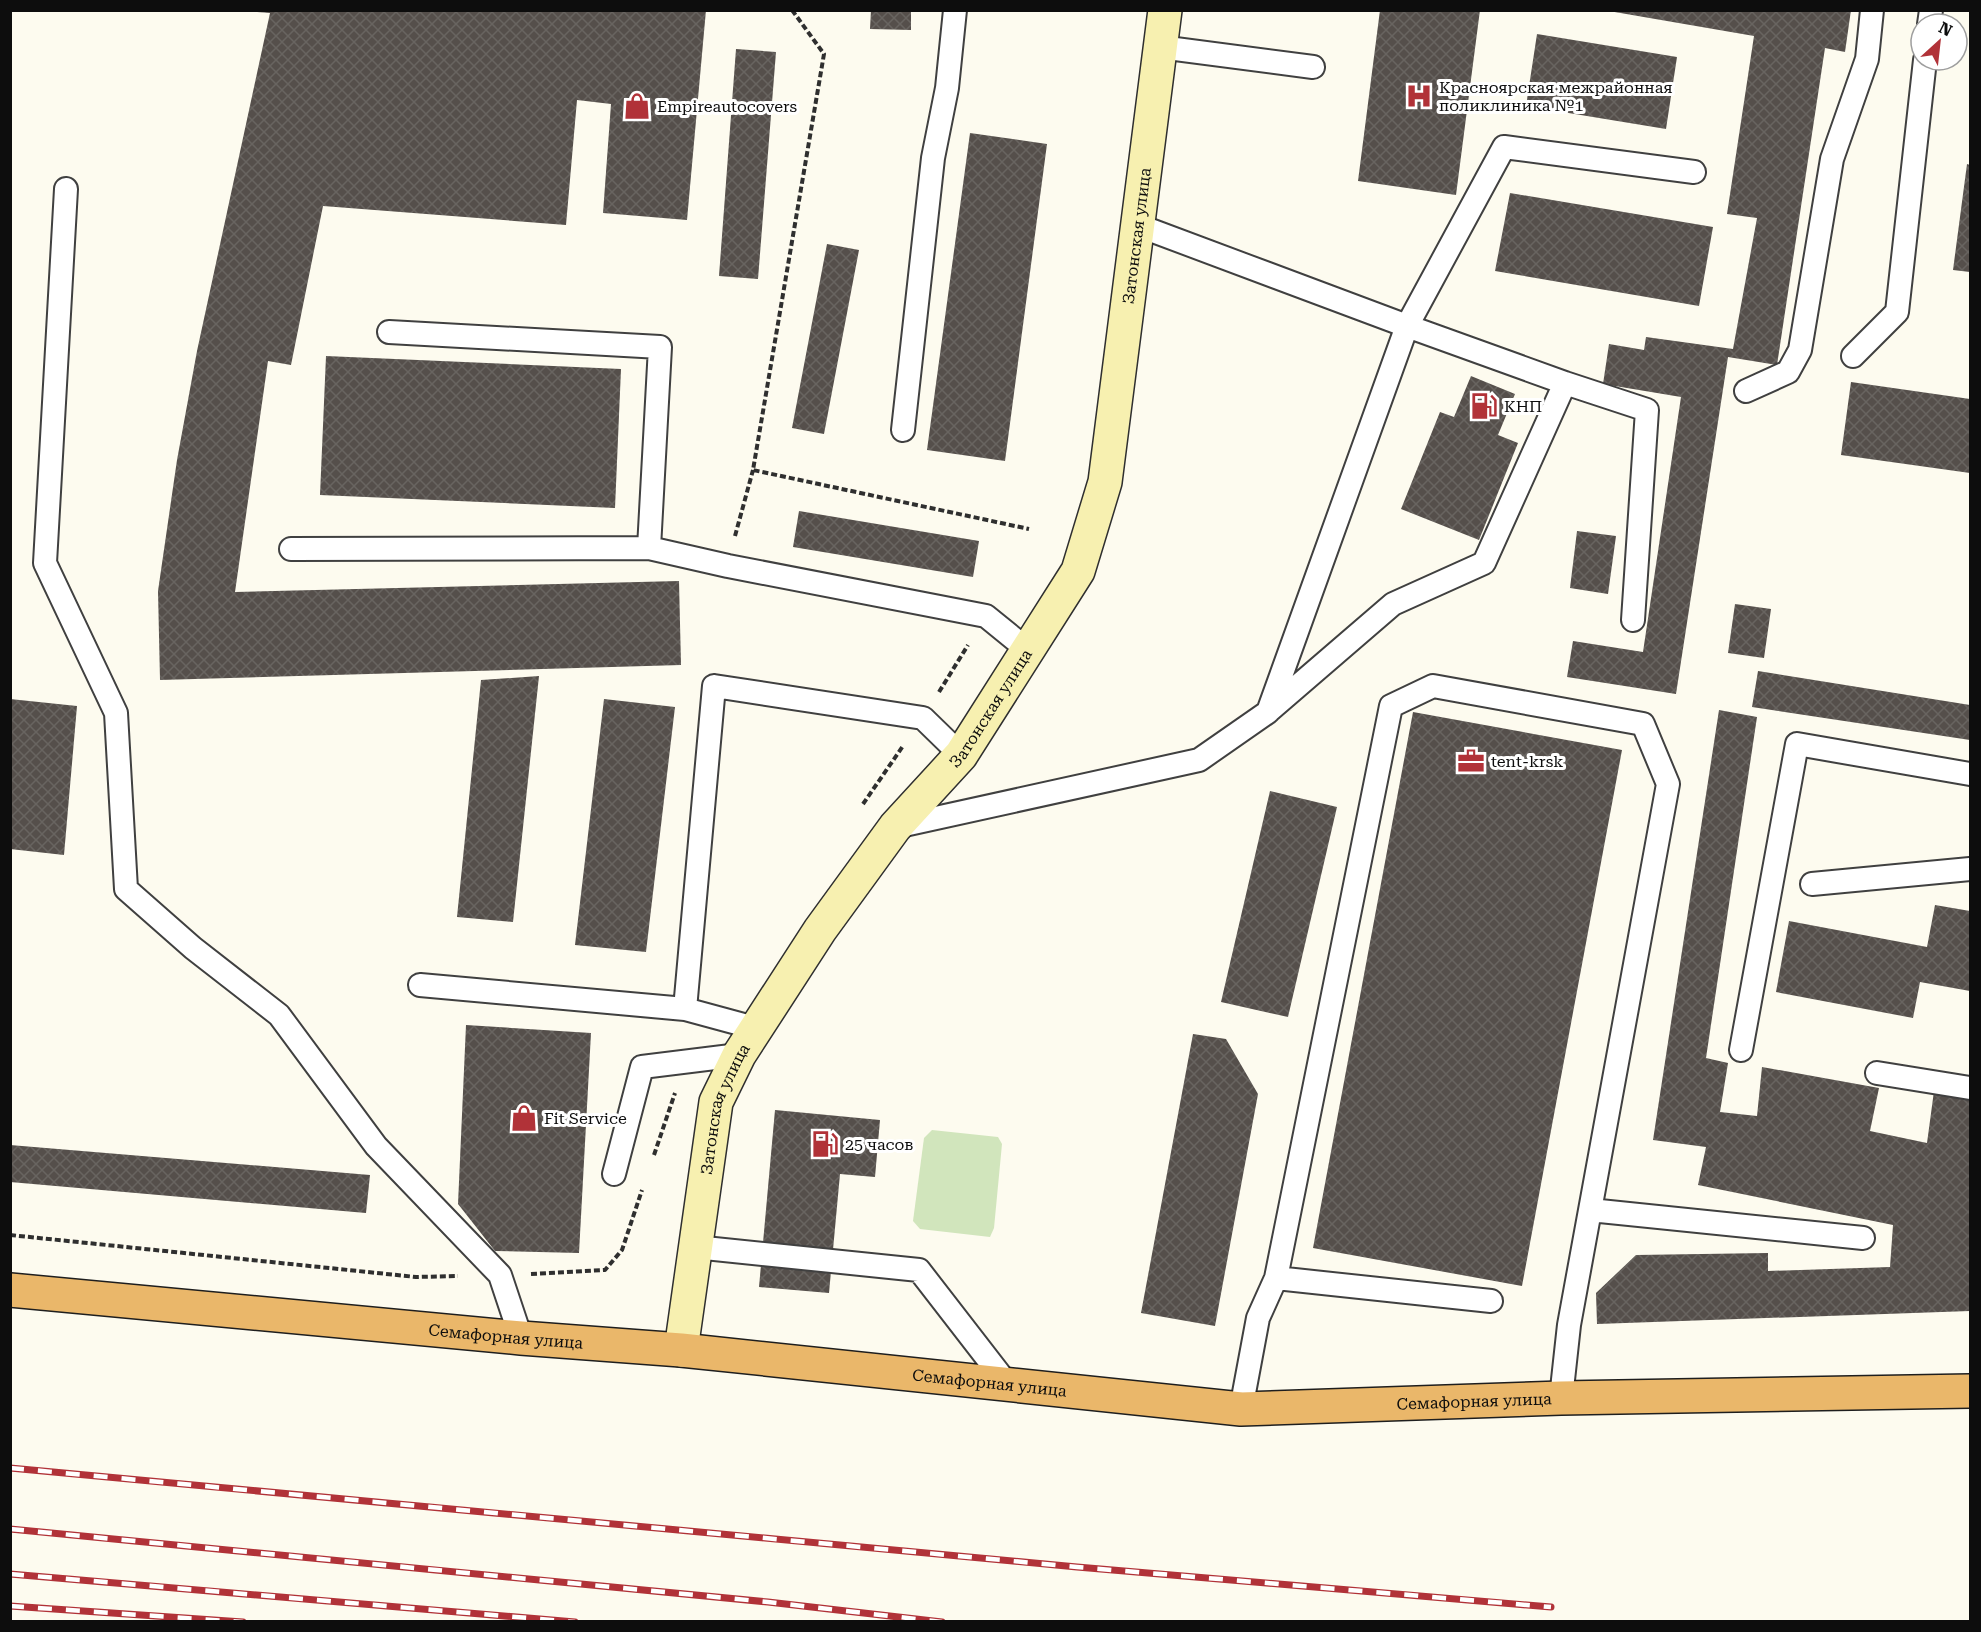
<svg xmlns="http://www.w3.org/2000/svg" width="1981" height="1632" font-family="'Roboto Serif',serif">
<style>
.grass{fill:#d1e5bc}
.building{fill:url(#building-cross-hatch)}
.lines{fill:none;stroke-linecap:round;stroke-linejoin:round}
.service-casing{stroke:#404040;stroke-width:26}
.secondary-casing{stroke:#2f2f2f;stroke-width:36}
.trunk-casing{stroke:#1e1e1e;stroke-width:36}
.path{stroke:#2f2f2f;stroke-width:4;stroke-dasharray:6 3;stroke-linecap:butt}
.service{stroke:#fff;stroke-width:22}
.secondary{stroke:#f7f0b0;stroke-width:33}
.trunk{stroke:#eab76a;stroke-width:33}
.rail-casing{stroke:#b13238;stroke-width:7}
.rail{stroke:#fff;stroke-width:4.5;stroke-dasharray:14;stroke-linecap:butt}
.labels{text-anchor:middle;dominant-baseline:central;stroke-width:6;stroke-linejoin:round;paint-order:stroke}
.poi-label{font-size:16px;fill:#0d0d0d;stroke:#fff;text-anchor:start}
.street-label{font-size:16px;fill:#0d0d0d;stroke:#fff}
</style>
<defs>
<pattern id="building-cross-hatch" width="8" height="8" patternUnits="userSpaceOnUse" patternTransform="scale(1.5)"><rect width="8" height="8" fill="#554f4b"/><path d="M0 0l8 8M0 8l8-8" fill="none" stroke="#686460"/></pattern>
</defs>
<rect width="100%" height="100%" fill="#fdfbef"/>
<path class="grass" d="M932,1130l66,7 4,7 -8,84 -4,9 -70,-8 -7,-8 11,-83z"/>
<path class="building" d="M257,10h449l-19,210 -84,-7 8,-109 -34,-4 -11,125 -243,-19 -32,159 -23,-4 -33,231 444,-11 2,84 -521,15 -2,-89 19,-131 20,-109 73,-338 -13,-1z
M871,10h40v20l-41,-1z
M1380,10h100l-24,185 -98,-14z
M1603,10h248l-6,42 -20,-4 -48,317 -49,-8 -52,337 -109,-17 6,-36 70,11 38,-255 -78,-13 6,-40 35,6 2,-13 87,12 24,-131 -30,-4 27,-178z
M1537,34l140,23 -11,72 -140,-23z
M736,49l40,3 -18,227 -39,-3z
M970,133l77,11 -42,317 -78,-11z
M1967,164l3,1v107l-17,-2z
M1510,193l203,34 -14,79 -204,-35z
M827,244l32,6 -35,184 -32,-6z
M326,356l295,13 -6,139 -295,-13z
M1471,376l44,18 -17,41 20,8 -39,97 -78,-31 39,-97 14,5z
M1851,382l119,17v74l-129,-18z
M799,511l180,30 -6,36 -180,-30z
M1577,531l39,5 -8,58 -38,-6z
M1735,604l36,5 -7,49 -36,-5z
M1758,671l212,34v35l-218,-33z
M539,676l-26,246 -56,-5 24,-237z
M10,699l67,7 -13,149 -54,-6z
M604,699l71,8 -29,245 -71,-7z
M1719,710l38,7 -51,341 22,5 -8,49 37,4 5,-49 117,21 -9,43 57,12 7,-52 36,6v214l-373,13 -1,-31 40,-38 132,-2v18l122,-4 3,-42 -195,-40 8,-38 -53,-7z
M1413,712l209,38 -100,536 -209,-38z
M1270,791l67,16 -49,210 -67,-15z
M1935,905l35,6v80l-50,-9 -7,36 -137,-26 13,-71 138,26z
M466,1025l125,8 -12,220 -84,-2 -37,-47z
M1193,1034l33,5 32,55 -43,232 -74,-13z
M775,1110l105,10 -5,57 -35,-3 -11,119 -70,-6z
M10,1145l360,30 -4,38 -356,-31z"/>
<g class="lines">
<defs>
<path id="service" d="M1929,24l2,-14
M1160,47l153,20
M66,189l-21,374 71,150 10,176 67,59 86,67 97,131 124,129 21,63
M1853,356l44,-44 28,-252
M1565,383l82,27 -14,210
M1746,391l42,-19 12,-22 32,-191 35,-100 5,-49
M903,430l30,-272 14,-70 8,-78
M649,548l79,18 258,50 43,35
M291,549l358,-1 11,-201 -271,-15
M1270,710l123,-106 91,-41 81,-180 -158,-57 97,-179 190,25
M895,827l304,-67 69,-48 139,-386 -270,-101
M1812,884l158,-15
M420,985l265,24 70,19
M685,1009l29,-323 209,32 38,37
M1741,1050l56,-306 173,30
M1877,1073l93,15
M614,1174l28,-107 97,-12
M1590,1210l273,28
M695,1247l224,23 89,115
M1276,1278l215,23
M1241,1409l17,-91 18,-40 115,-572 42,-20 210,38 25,60 -99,541 -8,73"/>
<g id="secondary">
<path id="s1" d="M681,1350l35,-248 23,-47 81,-125 75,-103 66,-72 117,-184 27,-89 60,-472"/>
</g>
<g id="trunk">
<path id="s2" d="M10,1290l511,48 160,12 560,59 320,-11 409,-7"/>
</g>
</defs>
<use href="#service" class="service-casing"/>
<use href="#secondary" class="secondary-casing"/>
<use href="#trunk" class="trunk-casing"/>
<path class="path" d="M792,10l32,44 -71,416 276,59
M735,536l18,-66
M939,692l29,-47
M863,804l40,-58
M654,1155l21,-62
M10,1235l406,42 42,-1
M531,1274l74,-4 17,-20 20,-60"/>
<use href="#service" class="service"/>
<use href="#secondary" class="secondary"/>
<use href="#trunk" class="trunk"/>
<defs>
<path id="rail" d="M10,1468l1067,99 474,40
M10,1529l758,73 174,20
M10,1574l565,48
M10,1606l233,16"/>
</defs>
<use href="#rail" class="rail-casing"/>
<use href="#rail" class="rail"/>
</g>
<defs>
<symbol id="hospital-bare" viewBox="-9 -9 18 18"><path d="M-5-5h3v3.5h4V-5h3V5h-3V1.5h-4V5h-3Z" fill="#b13238" stroke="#fff" stroke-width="2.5" paint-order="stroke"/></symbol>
<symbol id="shop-bare" viewBox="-9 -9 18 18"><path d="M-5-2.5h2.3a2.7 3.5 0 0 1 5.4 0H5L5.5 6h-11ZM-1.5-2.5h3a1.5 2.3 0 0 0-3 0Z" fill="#b13238" stroke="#fff" stroke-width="2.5" paint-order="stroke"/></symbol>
<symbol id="fuel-bare" viewBox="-9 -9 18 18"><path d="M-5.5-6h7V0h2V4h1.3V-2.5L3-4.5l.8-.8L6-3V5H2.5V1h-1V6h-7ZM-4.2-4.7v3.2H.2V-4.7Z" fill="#b13238" stroke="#fff" stroke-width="2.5" paint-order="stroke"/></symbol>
<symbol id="office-bare" viewBox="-9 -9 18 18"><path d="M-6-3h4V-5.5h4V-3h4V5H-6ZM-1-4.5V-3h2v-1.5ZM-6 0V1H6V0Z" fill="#b13238" stroke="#fff" stroke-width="2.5" paint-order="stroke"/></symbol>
</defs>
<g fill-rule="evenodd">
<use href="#hospital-bare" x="1400" y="77" width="38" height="38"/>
<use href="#shop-bare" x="618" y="87" width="38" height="38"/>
<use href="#fuel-bare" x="1465" y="387" width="38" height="38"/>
<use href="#office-bare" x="1452" y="742" width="38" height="38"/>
<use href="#shop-bare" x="505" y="1099" width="38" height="38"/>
<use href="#fuel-bare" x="806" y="1125" width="38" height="38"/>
</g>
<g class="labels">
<g class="poi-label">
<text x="1439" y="87">Красноярская межрайонная<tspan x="1439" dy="18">поликлиника №1</tspan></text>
<text x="657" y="106">Empireautocovers</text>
<text x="1504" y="406">КНП</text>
<text x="1491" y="761">tent-krsk</text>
<text x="544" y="1118">Fit Service</text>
<text x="845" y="1144">25 часов</text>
</g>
<g class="street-label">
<text stroke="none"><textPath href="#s1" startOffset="1236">Затонская улица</textPath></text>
<text stroke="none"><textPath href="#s1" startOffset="732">Затонская улица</textPath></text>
<text stroke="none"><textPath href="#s1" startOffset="246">Затонская улица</textPath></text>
<text stroke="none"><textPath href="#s2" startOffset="498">Семафорная улица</textPath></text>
<text stroke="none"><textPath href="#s2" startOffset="984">Семафорная улица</textPath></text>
<text stroke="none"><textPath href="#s2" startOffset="1470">Семафорная улица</textPath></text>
</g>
</g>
<rect width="1981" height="1632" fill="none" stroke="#0d0d0d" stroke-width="24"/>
<g transform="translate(1939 42) rotate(27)"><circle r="28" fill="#ffffff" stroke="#9e9e9e" stroke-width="1.5"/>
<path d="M0-4.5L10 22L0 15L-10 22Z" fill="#b13238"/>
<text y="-9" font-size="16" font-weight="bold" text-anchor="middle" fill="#0d0d0d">N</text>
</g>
</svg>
